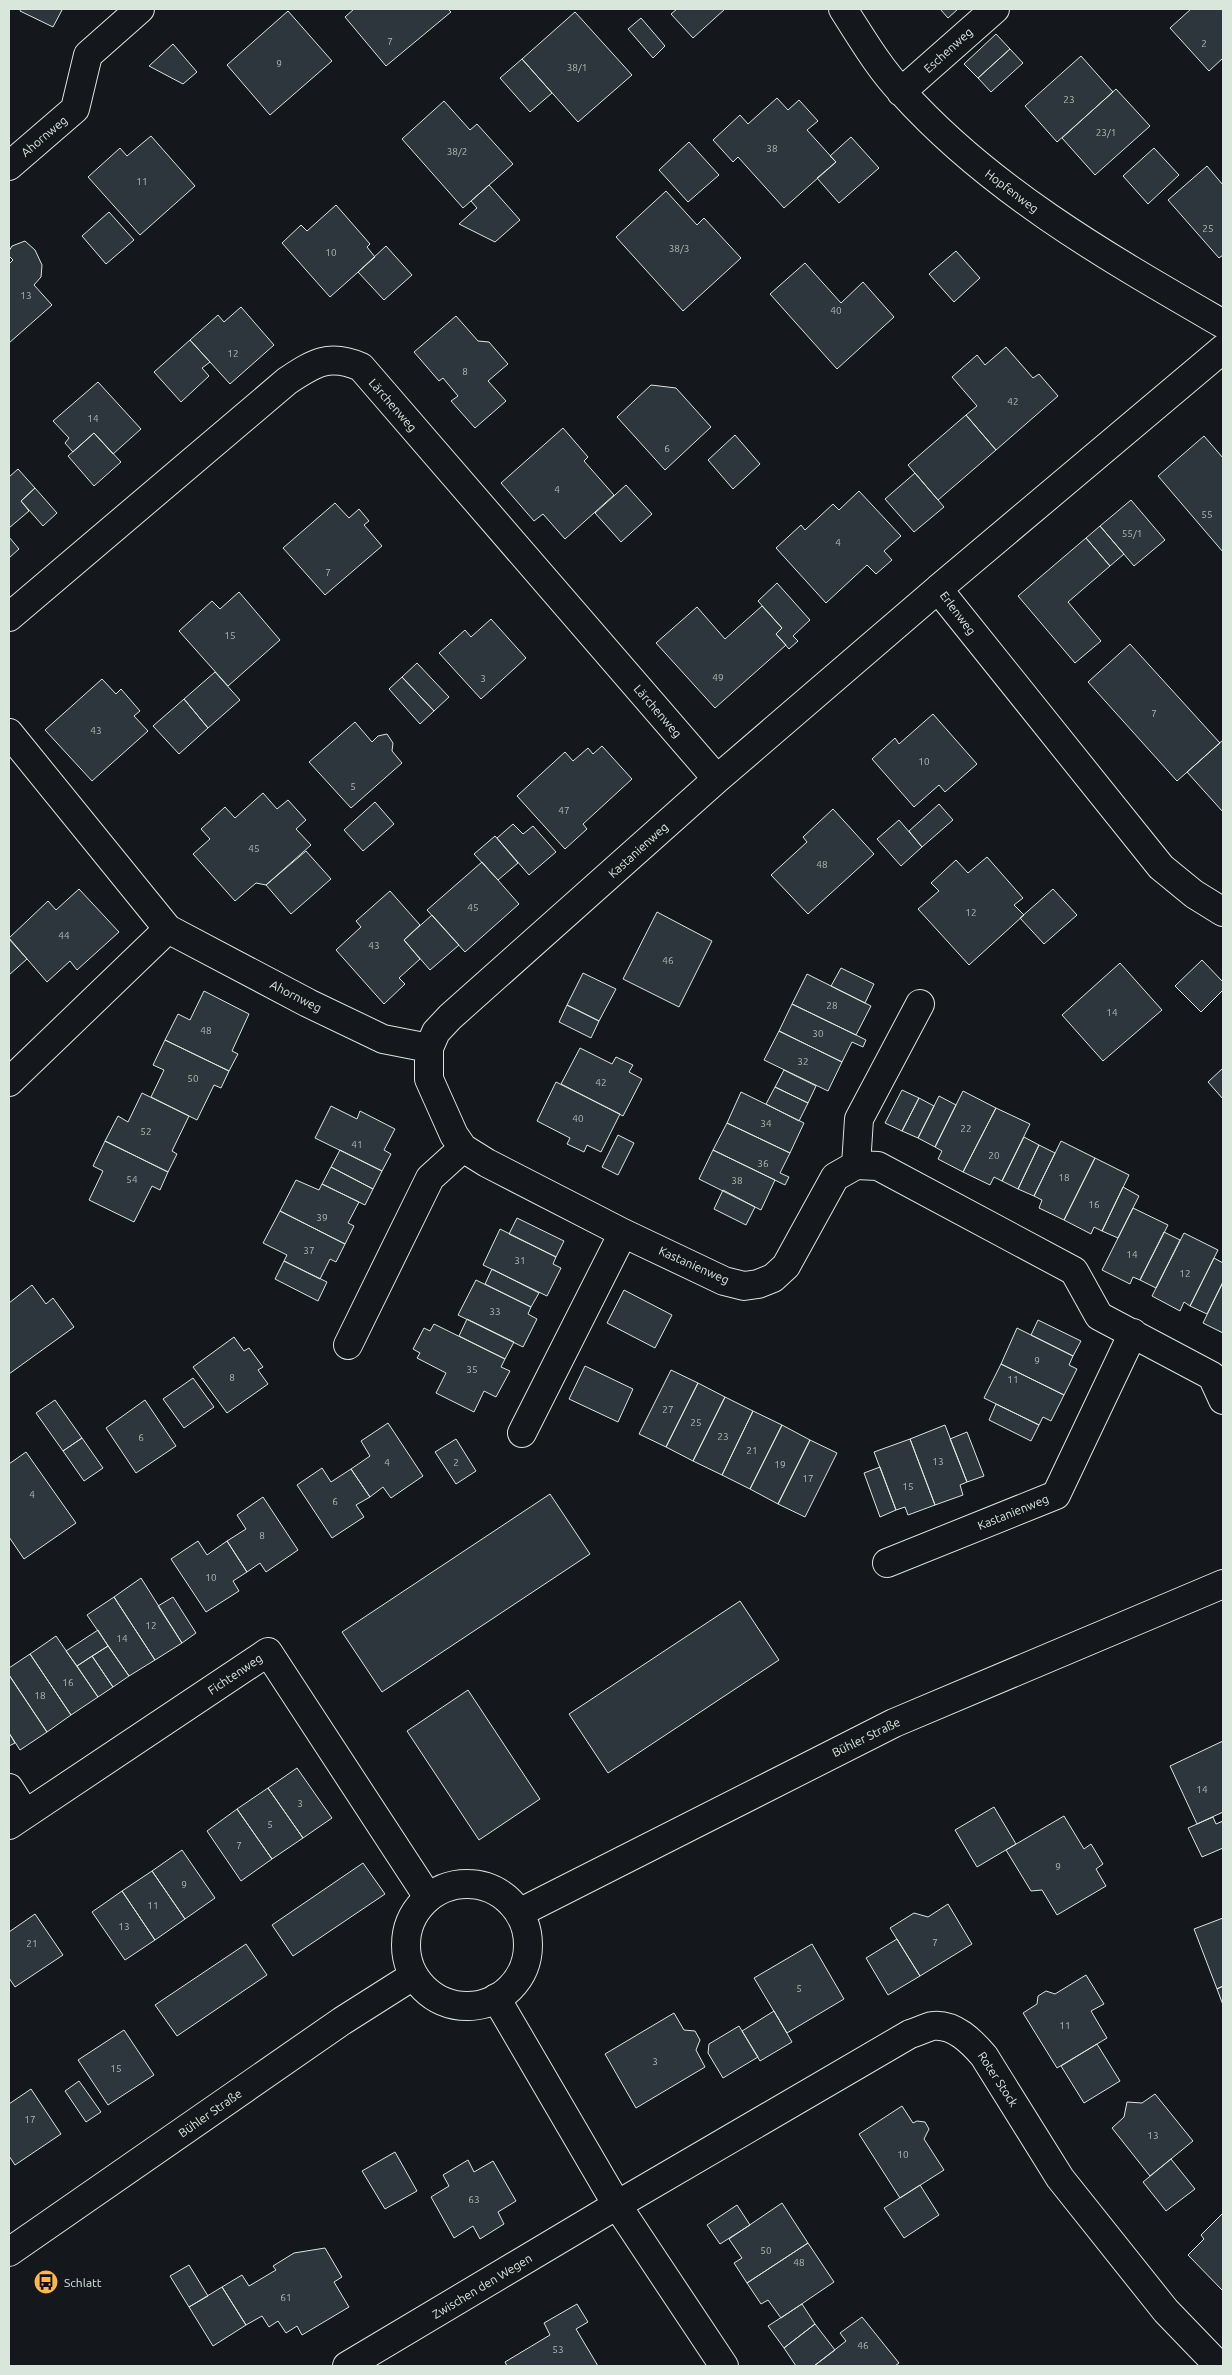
<svg xmlns="http://www.w3.org/2000/svg" width="1232" height="2375" font-family="Ubuntu,sans-serif">
<style>
.building{fill:#2c363c;stroke:#d8e6dc}
.lines{fill:none;stroke-linecap:round;stroke-linejoin:round}
.street-casing{stroke:#d8e6dc;stroke-width:30}
.secondary-casing{stroke:#d8e6dc;stroke-width:30}
.street{stroke:#14181c;stroke-width:28}
.secondary{stroke:#14181c;stroke-width:28}
.labels{text-anchor:middle;dominant-baseline:central;stroke-width:4;stroke-linejoin:round;paint-order:stroke}
.number-label{font-size:10px;fill:#adbab4}
.street-label{font-size:12px;fill:#d8e6dc;stroke:#14181c}
.poi-label{font-size:12px;fill:#d8e6dc;stroke:#14181c;text-anchor:start}
</style>
<rect width="100%" height="100%" fill="#14181c"/>
<path class="building" d="M21,9h39l2,1 -9,17 -33,-16z
M354,9h94l3,3 -65,54 -41,-49z
M677,9h48l-32,29 -22,-24z
M940,9h18l-10,9z
M1191,9h32v49l-14,13 -39,-43z
M288,11l44,50 -62,54 -43,-50z
M575,12l57,63 -54,47 -56,-63z
M641,18l24,28 -12,12 -25,-29z
M996,34l14,15 -32,29 -14,-14z
M173,44l24,28 -14,12 -34,-18z
M1010,49l13,14 -32,29 -13,-14z
M1081,56l32,36 -56,50 -32,-36z
M522,59l30,34 -22,19 -30,-34z
M1116,89l34,37 -55,49 -33,-37z
M777,98l11,12 11,-10 19,21 -11,9 29,32 -52,46 -46,-51 -5,5 -20,-22 27,-25 8,9z
M444,101l26,29 7,-6 36,40 -50,44 -61,-69z
M151,136l44,50 -55,49 -52,-58 32,-29 7,8z
M851,137l28,31 -40,35 -22,-25 19,-16 -6,-6z
M689,142l30,33 -31,27 -29,-32z
M1154,148l25,27 -31,29 -25,-28z
M1207,166l16,19v70l-4,3 -51,-58z
M489,185l31,35 -25,22 -36,-18 18,-16 -6,-7z
M666,191l31,34 7,-7 37,40 -58,53 -67,-74z
M336,205l34,39 -3,3 8,10 -45,40 -48,-54 19,-18 6,6z
M109,212l25,28 -28,24 -24,-28z
M25,241l10,9 7,15 -1,12 -7,8 18,20 -43,38v-79l4,-4 -4,-4v-5l3,-5z
M386,246l26,29 -28,25 -26,-28z
M956,251l24,27 -26,24 -25,-28z
M805,263l36,40 22,-21 31,35 -57,52 -67,-75z
M241,307l33,38 -44,39 -40,-44 28,-25 6,7z
M456,316l22,25 11,1 19,22 -20,17 18,20 -31,27 -24,-27 7,-5 -15,-18 -4,3 -25,-29z
M190,340l20,22 -8,6 7,8 -28,26 -27,-30z
M1006,347l27,31 6,-4 19,22 -62,54 -30,-35 11,-9 -25,-29 25,-22 8,10z
M98,382l43,47 -28,25 -19,-21 -21,19 -8,-9 4,-5 -16,-17z
M651,385l25,3 35,39 -46,43 -48,-53z
M966,415l30,35 -58,50 -30,-35z
M563,428l25,29 -4,4 30,34 -49,44 -22,-25 -9,7 -33,-38z
M94,433l27,29 -27,24 -26,-30z
M735,435l25,29 -27,25 -25,-29z
M1204,436l19,22v94l-65,-76z
M18,469l17,19 -14,13 8,10 -20,17v-51z
M915,473l29,34 -30,25 -29,-33z
M626,485l26,29 -31,28 -26,-29z
M35,488l22,25 -14,13 -22,-25z
M859,491l42,45 -17,15 8,9 -16,14 -9,-9 -41,38 -50,-55 25,-23 4,5 28,-26 6,6z
M1131,500l34,40 -31,26 -34,-40z
M335,503l14,15 10,-9 10,12 -5,4 18,21 -57,49 -42,-47z
M1100,526l24,28 -14,12 -24,-28z
M9,537l10,12 -10,9z
M1086,538l24,28 -42,36 33,39 -26,22 -57,-67z
M777,583l33,37 -17,16 5,5 -9,8 -13,-15 6,-6 -24,-27z
M239,592l41,48 -52,46 -49,-55 33,-30 8,8z
M762,606l20,22 -6,6 10,11 -71,63 -59,-65 41,-36 28,32z
M491,619l35,39 -45,41 -42,-46 26,-23 6,7z
M1130,644l90,99 -43,38 -89,-99z
M417,663l32,34 -15,14 -32,-34z
M215,672l25,28 -32,28 -24,-29z
M402,677l32,34 -14,13 -31,-35z
M102,679l14,15 5,-5 19,22 -6,5 14,15 -56,50 -47,-51z
M184,699l24,29 -29,26 -26,-28z
M933,714l44,50 -32,28 -6,-7 -25,22 -42,-48 23,-21 4,6z
M355,722l17,20 6,-6 9,-2 6,9 -1,8 10,12 -51,45 -42,-46z
M1223,740v72l-36,-40z
M602,746l30,33 -49,45 4,5 -22,20 -48,-53 48,-44 8,9 15,-13 5,6z
M263,793l14,16 11,-9 18,20 -10,9 15,16 -45,40 -10,-2 -21,18 -42,-47 17,-15 -9,-10 24,-22 10,11z
M375,802l19,22 -31,27 -19,-21z
M939,804l14,16 -31,27 -13,-16z
M833,809l41,45 -66,60 -37,-39 36,-33 -4,-5z
M899,820l23,27 -21,19 -24,-27z
M513,824l10,10 10,-8 23,26 -27,23 -32,-37z
M495,836l23,27 -20,17 -24,-26z
M306,851l25,28 -40,35 -25,-29z
M987,857l36,41 -9,7 10,10 -55,50 -51,-56 21,-18 -8,-8 25,-23 12,13z
M482,862l37,42 -54,48 -38,-42z
M79,889l40,43 -42,38 -7,-9 -23,21 -38,-44 39,-37 8,9z
M1053,889l24,26 -33,29 -24,-26z
M390,891l30,34 -16,15 16,19 -21,19 6,6 -21,20 -48,-54 25,-23 -5,-6z
M657,912l55,29 -33,66 -56,-28z
M432,915l27,30 -29,25 -26,-30z
M9,939l18,20 -18,16z
M1202,960l21,22v8l-22,22 -26,-26z
M1120,963l42,47 -59,51 -41,-46z
M841,968l33,16 -9,19 -34,-17z
M583,973l33,16 -17,32 -32,-16z
M807,974l64,32 -15,29 -64,-31z
M204,991l45,23 -17,37 6,3 -9,17 -64,-31 13,-26 12,6z
M792,1004l64,31 10,5 -3,7 -11,-5 -10,20 -63,-31z
M567,1005l32,16 -8,17 -32,-16z
M779,1031l63,31 -14,29 -64,-31z
M165,1040l64,31 -8,17 -7,-3 -17,35 -46,-23 13,-27 -11,-5z
M580,1048l32,16 4,-7 17,8 -4,7 13,7 -19,37 -62,-32z
M1223,1068v31l-15,-17z
M784,1070l32,16 -8,17 -33,-16z
M556,1082l64,32 -19,38 -14,-7 -3,7 -17,-8 3,-6 -33,-17z
M775,1087l33,16 -9,18 -33,-17z
M902,1090l17,8 -17,33 -17,-8z
M963,1091l33,17 -33,64 -25,-13 4,-8 -7,-4z
M741,1092l63,31 -14,30 -63,-30z
M142,1093l47,23 -17,35 5,3 -9,18 -63,-31 13,-25 10,6z
M939,1096l17,9 -21,42 -17,-9z
M919,1098l15,8 -16,32 -16,-7z
M331,1106l26,13 3,-8 35,18 -11,21 7,4 -9,17 -67,-33z
M996,1108l34,16 -28,57 -8,-4 -4,8 -27,-13z
M727,1123l63,30 -10,20 9,4 -4,8 -72,-35z
M618,1135l16,8 -16,32 -16,-8z
M1024,1137l15,8 -21,44 -16,-8z
M105,1141l63,31 -8,18 -8,-4 -18,36 -45,-22 14,-29 -10,-5z
M1061,1141l34,17 -31,62 -25,-12 3,-8 -8,-4z
M1039,1145l16,8 -21,43 -16,-7z
M340,1150l42,21 -9,18 -42,-22z
M713,1150l62,30 -14,30 -62,-31z
M1095,1158l34,17 -27,56 -8,-4 -3,7 -27,-14z
M331,1167l42,22 -8,16 -43,-21z
M296,1180l23,10 3,-6 37,18 -11,21 6,3 -9,18 -65,-33z
M1123,1187l16,9 -21,42 -16,-7z
M723,1190l32,17 -9,18 -32,-16z
M1133,1208l35,17 -28,55 -7,-3 -3,7 -28,-14z
M280,1211l65,33 -9,18 -6,-3 -10,20 -36,-18 3,-6 -24,-12z
M517,1218l47,23 -8,16 -47,-23z
M500,1229l56,28 -3,7 8,4 -14,28 -64,-31z
M1164,1232l16,8 -24,48 -16,-8z
M1184,1233l34,17 -28,56 -6,-4 -4,9 -28,-15z
M1214,1258l9,5v19l-16,32 -17,-8z
M284,1261l43,21 -9,19 -43,-22z
M492,1269l47,24 -8,14 -46,-23z
M476,1280l55,27 -3,7 9,5 -14,28 -65,-32z
M1223,1282v51l-20,-10z
M32,1285l14,19 7,-6 21,29 -65,47v-71z
M624,1290l48,25 -17,33 -48,-25z
M467,1319l47,23 -9,17 -46,-23z
M1038,1320l43,21 -8,15 -42,-21z
M434,1324l71,35 -4,8 9,4 -14,26 -12,-6 -10,21 -38,-19 10,-20 -29,-15 3,-5 -7,-4 11,-21 6,3z
M1017,1328l56,28 -4,9 8,4 -13,26 -63,-31z
M234,1337l10,14 5,-3 14,19 -5,3 10,14 -41,29 -34,-46z
M1001,1364l63,31 -13,26 -8,-4 -4,8 -55,-27z
M585,1366l48,23 -15,33 -49,-23z
M671,1370l27,13 -32,64 -27,-13z
M193,1378l21,29 -30,21 -21,-29z
M698,1383l27,14 -32,64 -27,-14z
M725,1397l28,14 -31,64 -29,-14z
M55,1400l27,38 -19,13 -27,-38z
M145,1400l31,46 -40,27 -30,-45z
M996,1404l43,21 -8,16 -42,-21z
M753,1411l29,14 -32,64 -28,-14z
M388,1423l35,53 -32,22 -8,-11 -13,10 -19,-28 19,-13 -9,-15z
M782,1425l28,15 -32,64 -28,-15z
M945,1425l22,57 -7,3 3,10 -28,10 -25,-66z
M967,1432l17,44 -17,6 -17,-43z
M82,1438l21,30 -19,13 -21,-30z
M456,1439l20,32 -20,13 -21,-32z
M910,1439l25,66 -27,10 -3,-8 -9,3 -22,-58z
M810,1440l27,13 -32,64 -27,-13z
M26,1452l50,71 -52,36 -15,-22v-73z
M880,1467l16,43 -16,7 -16,-44z
M322,1468l9,14 20,-13 19,28 -14,8 8,12 -32,21 -35,-53z
M550,1494l40,60 -208,138 -40,-60z
M263,1497l35,53 -32,22 -6,-9 -13,9 -20,-31 19,-12 -9,-14z
M198,1541l9,14 20,-14 20,31 -14,9 6,10 -33,21 -35,-53z
M141,1578l41,65 -27,17 -41,-63z
M114,1597l41,63 -26,16 -42,-61z
M173,1597l23,36 -14,10 -24,-37z
M740,1601l39,59 -171,113 -39,-59z
M98,1630l10,16 -31,20 -11,-15z
M56,1636l42,61 -27,18 -41,-61z
M108,1646l21,30 -16,11 -21,-31z
M30,1654l41,61 -24,17 -38,-57v-7z
M92,1656l21,31 -15,10 -21,-31z
M9,1675l38,57 -27,18 -11,-17z
M468,1690l72,109 -61,41 -72,-109z
M9,1733l6,10 -6,3z
M1223,1741v71l-26,12 -27,-58z
M297,1768l35,50 -29,20 -35,-50z
M268,1788l35,50 -31,21 -35,-50z
M994,1807l22,37 -39,23 -22,-37z
M237,1809l35,50 -31,22 -34,-50z
M1064,1816l20,33 7,-5 12,20 -7,5 10,17 -49,29 -15,-25 -11,1 -25,-41z
M1213,1817l3,7 7,-3v27l-21,9 -14,-29z
M182,1850l33,48 -30,21 -33,-48z
M363,1863l22,31 -92,62 -21,-31z
M152,1871l33,48 -30,21 -33,-49z
M122,1891l33,49 -30,20 -33,-48z
M948,1904l24,40 -52,32 -30,-48 24,-15 14,4z
M35,1914l28,41 -48,32 -6,-9v-46z
M1223,1918v68l-6,3 -23,-60z
M897,1939l23,37 -32,19 -22,-37z
M246,1944l21,31 -90,61 -22,-31z
M812,1944l32,55 -57,34 -33,-55z
M1086,1975l18,29 -13,7 16,27 -50,30 -34,-55 14,-9 1,-8 8,-5 9,3z
M1223,1986v19l-6,-16z
M774,2011l18,31 -32,19 -18,-30z
M674,2013l10,17 11,1 5,9 -4,10 9,17 -69,41 -31,-54z
M739,2026l19,31 -35,21 -15,-25 1,-9z
M124,2030l30,45 -46,30 -30,-45z
M1097,2044l23,37 -36,22 -23,-37z
M79,2081l22,31 -15,10 -21,-31z
M31,2089l30,45 -46,31 -6,-9v-52z
M1155,2094l38,47 -43,35 -38,-48 12,-11 3,-15 15,1z
M902,2106l11,17 4,-2 8,1 4,7 -5,10 20,31 -44,28 -41,-64z
M395,2152l22,39 -32,18 -23,-38z
M1171,2159l24,30 -29,22 -23,-29z
M468,2160l6,12 19,-11 23,40 -18,11 6,12 -24,15 -7,-13 -19,12 -23,-41 18,-11 -6,-11z
M920,2185l19,30 -35,23 -20,-30z
M782,2203l26,40 -61,40 -13,-20 8,-5 -13,-19z
M737,2205l13,20 -30,19 -13,-19z
M1223,2213v78l-35,-36 16,-16 -3,-4z
M808,2243l26,39 -53,36 -13,-18 -7,4 -14,-21z
M325,2248l17,29 -8,5 15,25 -47,28 -5,-9 -11,7 -8,-12 -9,6 -7,-11 -16,9 -24,-38 20,-12 7,11 27,-16 -3,-4 21,-13z
M189,2265l19,31 -19,11 -19,-31z
M222,2287l24,38 -33,21 -24,-39z
M577,2304l11,18 -12,7 22,37h-91l-2,-4 45,-27 -6,-12z
M802,2304l13,20 -31,24 -16,-22z
M862,2317l37,46 -4,3h-81l32,-25 -6,-8z
M815,2324l20,26 -21,16h-18l-12,-18z"/>
<g class="lines">
<defs>
<path id="street" d="M843,9c18,28 36,59 59,83 89,99 207,166 321,232
M901,92l94,-83
M9,166l66,-57 13,-54 52,-46
M1223,349l-285,240 223,278 33,27 29,18
M938,589l-221,190 -267,238 -14,15 -7,16v31l25,56 9,13 24,15 136,70 101,48 20,5 14,-2 15,-6 13,-12 49,-89 21,-12 22,1 196,105 25,45 113,60 11,24
M9,617l278,-236c27,-18 42,-28 74,-14l356,412
M9,733l159,196 140,74 75,36 46,9
M9,1082l159,-153
M856,1165l3,-46 61,-115
M348,1345l82,-167 33,-30
M522,1433l101,-200
M887,1563l169,-68 77,-162
M9,1788l16,25
M9,1825l259,-173 160,245
M496,1998l121,207 107,161
M347,2366l270,-161 293,-171c7,-2 15,-6 22,-8 22,-3 40,16 52,30l76,122 106,133 53,55"/>
<path id="secondary" d="M406 1945a61 61 0 1 1 122 0a61 61 0 1 1-122 0Z
M519,1913l375,-190 329,-139
M9,2252l333,-231 71,-45"/>
</defs>
<use href="#street" class="street-casing"/>
<use href="#secondary" class="secondary-casing"/>
<use href="#street" class="street"/>
<use href="#secondary" class="secondary"/>
</g>
<defs>
<symbol id="bus-disc" viewBox="-11 -11 22 22"><circle r="9.5" fill="#ffb74d" stroke="#14181c"/><path d="M-5-6H5V4H4V6H2V4H-2V6H-4V4H-5ZM-3.5-4V0h7V-4ZM-3.5 1.2v1.5H-2V1.2ZM2 1.2v1.5H3.5V1.2Z" fill="#111"/></symbol>
</defs>
<g fill-rule="evenodd">
<use href="#bus-disc" x="32" y="2268" width="28" height="28"/>
</g>
<g class="labels">
<g class="number-label">
<text x="390" y="41">7</text>
<text x="1204" y="43">2</text>
<text x="279" y="63">9</text>
<text x="577" y="67">38/1</text>
<text x="1069" y="99">23</text>
<text x="1106" y="132">23/1</text>
<text x="772" y="148">38</text>
<text x="457" y="151">38/2</text>
<text x="142" y="181">11</text>
<text x="1208" y="228">25</text>
<text x="679" y="248">38/3</text>
<text x="331" y="252">10</text>
<text x="26" y="295">13</text>
<text x="836" y="310">40</text>
<text x="233" y="353">12</text>
<text x="465" y="371">8</text>
<text x="1013" y="401">42</text>
<text x="93" y="418">14</text>
<text x="667" y="448">6</text>
<text x="557" y="489">4</text>
<text x="1207" y="514">55</text>
<text x="1132" y="533">55/1</text>
<text x="838" y="542">4</text>
<text x="328" y="572">7</text>
<text x="230" y="635">15</text>
<text x="718" y="677">49</text>
<text x="483" y="678">3</text>
<text x="1154" y="713">7</text>
<text x="96" y="730">43</text>
<text x="924" y="761">10</text>
<text x="353" y="786">5</text>
<text x="564" y="810">47</text>
<text x="254" y="848">45</text>
<text x="822" y="864">48</text>
<text x="473" y="907">45</text>
<text x="971" y="912">12</text>
<text x="64" y="935">44</text>
<text x="374" y="945">43</text>
<text x="668" y="960">46</text>
<text x="832" y="1005">28</text>
<text x="1112" y="1012">14</text>
<text x="206" y="1030">48</text>
<text x="818" y="1033">30</text>
<text x="803" y="1061">32</text>
<text x="193" y="1078">50</text>
<text x="601" y="1082">42</text>
<text x="578" y="1118">40</text>
<text x="766" y="1123">34</text>
<text x="966" y="1128">22</text>
<text x="146" y="1131">52</text>
<text x="357" y="1144">41</text>
<text x="994" y="1155">20</text>
<text x="763" y="1163">36</text>
<text x="1064" y="1177">18</text>
<text x="132" y="1179">54</text>
<text x="737" y="1180">38</text>
<text x="1094" y="1204">16</text>
<text x="322" y="1217">39</text>
<text x="309" y="1250">37</text>
<text x="1132" y="1254">14</text>
<text x="520" y="1260">31</text>
<text x="1185" y="1273">12</text>
<text x="495" y="1311">33</text>
<text x="1037" y="1360">9</text>
<text x="472" y="1369">35</text>
<text x="232" y="1377">8</text>
<text x="1013" y="1379">11</text>
<text x="668" y="1409">27</text>
<text x="696" y="1422">25</text>
<text x="723" y="1436">23</text>
<text x="141" y="1437">6</text>
<text x="752" y="1450">21</text>
<text x="938" y="1461">13</text>
<text x="387" y="1462">4</text>
<text x="456" y="1462">2</text>
<text x="780" y="1464">19</text>
<text x="808" y="1478">17</text>
<text x="908" y="1486">15</text>
<text x="32" y="1494">4</text>
<text x="335" y="1501">6</text>
<text x="262" y="1535">8</text>
<text x="211" y="1577">10</text>
<text x="151" y="1625">12</text>
<text x="122" y="1638">14</text>
<text x="68" y="1682">16</text>
<text x="40" y="1695">18</text>
<text x="1202" y="1789">14</text>
<text x="300" y="1803">3</text>
<text x="270" y="1824">5</text>
<text x="239" y="1845">7</text>
<text x="1058" y="1866">9</text>
<text x="184" y="1884">9</text>
<text x="153" y="1905">11</text>
<text x="124" y="1926">13</text>
<text x="935" y="1942">7</text>
<text x="32" y="1943">21</text>
<text x="799" y="1988">5</text>
<text x="1065" y="2025">11</text>
<text x="655" y="2061">3</text>
<text x="116" y="2068">15</text>
<text x="30" y="2119">17</text>
<text x="1153" y="2135">13</text>
<text x="903" y="2154">10</text>
<text x="474" y="2199">63</text>
<text x="766" y="2250">50</text>
<text x="799" y="2262">48</text>
<text x="286" y="2297">61</text>
<text x="863" y="2345">46</text>
<text x="558" y="2349">53</text>
</g>
<g class="street-label">
<text transform="translate(948 50) rotate(-42)">Eschenweg</text>
<text transform="translate(44 136) rotate(-40)">Ahornweg</text>
<text transform="translate(1012 191) rotate(37)">Hopfenweg</text>
<text transform="translate(393 405) rotate(49)">Lärchenweg</text>
<text transform="translate(958 613) rotate(53)">Erlenweg</text>
<text transform="translate(658 711) rotate(49)">Lärchenweg</text>
<text transform="translate(638 850) rotate(-42)">Kastanienweg</text>
<text transform="translate(296 996) rotate(27)">Ahornweg</text>
<text transform="translate(694 1265) rotate(24)">Kastanienweg</text>
<text transform="translate(1013 1512) rotate(-22)">Kastanienweg</text>
<text transform="translate(235 1674) rotate(-34)">Fichtenweg</text>
<text transform="translate(866 1737) rotate(-26)">Bühler Straße</text>
<text transform="translate(998 2079) rotate(57)">Roter Stock</text>
<text transform="translate(210 2113) rotate(-35)">Bühler Straße</text>
<text transform="translate(482 2286) rotate(-31)">Zwischen den Wegen</text>
</g>
<g class="poi-label">
<text x="64" y="2282">Schlatt</text>
</g>
</g>
<rect width="1232" height="2375" fill="none" stroke="#d8e6dc" stroke-width="20"/>
</svg>
